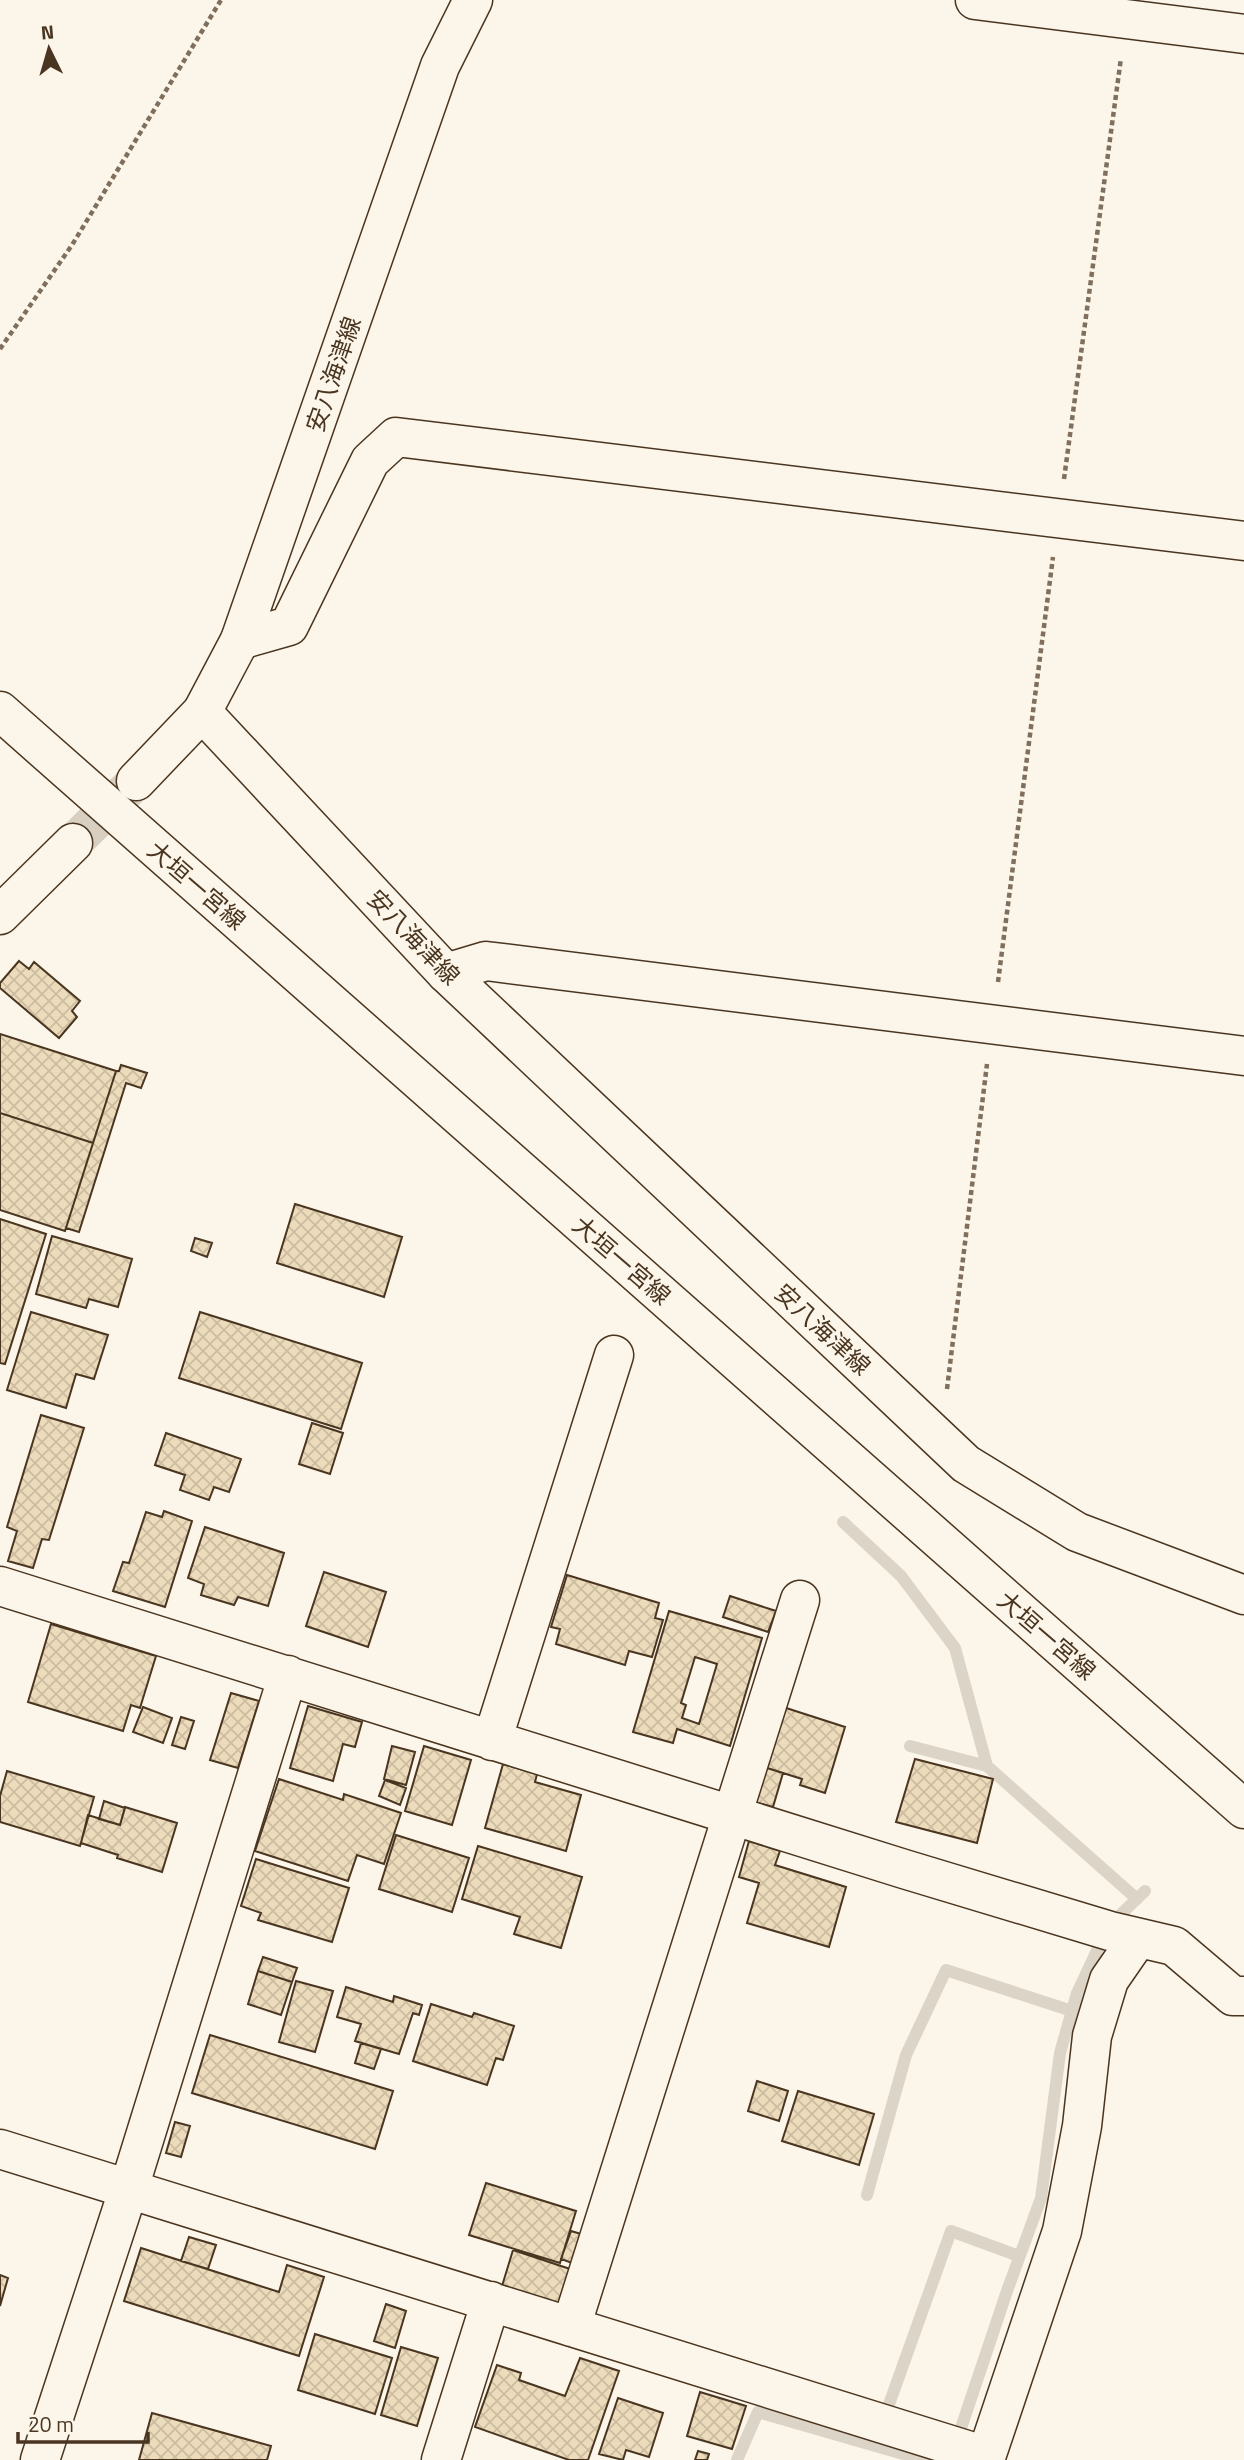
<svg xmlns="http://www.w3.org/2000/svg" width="1244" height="2460" font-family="'Titillium Web','Noto Sans JP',sans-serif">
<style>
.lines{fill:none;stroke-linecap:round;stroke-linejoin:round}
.stream{stroke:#dcd4c6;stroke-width:12}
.building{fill:url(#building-cross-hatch);stroke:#4a3520;stroke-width:2;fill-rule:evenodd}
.tertiary-tunnel{stroke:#d8cfc1;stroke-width:38;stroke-dasharray:38 19;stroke-linecap:butt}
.minor-casing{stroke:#4a3520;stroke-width:41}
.tertiary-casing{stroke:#4a3520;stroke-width:41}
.secondary-casing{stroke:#4a3520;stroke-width:41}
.primary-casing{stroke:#4a3520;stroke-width:41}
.path{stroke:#7f6f5c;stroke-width:4.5;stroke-dasharray:5 3.5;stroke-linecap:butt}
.minor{stroke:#fbf6e9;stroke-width:38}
.tertiary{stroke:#fbf6e9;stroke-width:38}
.secondary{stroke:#fbf6e9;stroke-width:38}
.primary{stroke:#fbf6e9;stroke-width:38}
.labels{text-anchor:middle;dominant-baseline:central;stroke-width:5;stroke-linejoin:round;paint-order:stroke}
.street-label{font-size:24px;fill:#4a3520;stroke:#fbf6e9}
</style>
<defs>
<pattern id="building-cross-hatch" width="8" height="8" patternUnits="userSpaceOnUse" patternTransform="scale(1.75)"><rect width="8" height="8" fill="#ecdcbc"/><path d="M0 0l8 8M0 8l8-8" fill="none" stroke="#ccbda1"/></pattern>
</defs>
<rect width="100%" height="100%" fill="#fbf6e9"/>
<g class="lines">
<path class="stream" d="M843,1522l58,54 54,72 32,118 150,133
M910,1746l77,20
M1119,1916l26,-25
M867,2195l39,-140 40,-85 126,41
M887,2410l64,-179 68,25
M956,2443l51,-152 34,-93 19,-145 17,-60 24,-51
M737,2460l21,-48 166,48"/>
</g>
<path class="building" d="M19,961l10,8 5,-7 46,39 -8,10 5,6 -18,21 -59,-50v-5z
M0,1034l116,37 -23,72 -93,-30z
M121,1065l26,8 -6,15 -15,-5 -47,149 -13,-4 50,-157h3z
M0,1113l93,30 -28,88 -65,-21z
M295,1204l107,33 -18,60 -107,-34z
M0,1219l46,15 -41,130 -5,-1z
M52,1236l80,23 -14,48 -29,-8 -3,9 -50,-14z
M195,1238l17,5 -5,14 -16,-6z
M31,1312l77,23 -14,44 -18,-5 -10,34 -59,-18z
M200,1312l162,51 -21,66 -162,-51z
M41,1415l43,13 -35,112 -7,-1 -9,29 -25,-7 9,-30 -10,-4z
M312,1423l31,10 -13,41 -31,-10z
M166,1433l75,26 -12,33 -15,-5 -5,13 -29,-10 5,-15 -30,-10z
M164,1511l28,10 -27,86 -52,-16 10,-29 6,1 17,-51 16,5z
M205,1527l79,26 -16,53 -30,-9 -4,8 -33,-10 3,-11 -16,-6z
M324,1572l62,20 -18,55 -62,-21z
M567,1575l92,28 -4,15 8,2 -11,37 -23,-6 -4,14 -69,-21 4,-15 -9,-2z
M730,1596l46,15 -8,21 -45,-15z
M669,1611l93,27 -32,108 -53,-17 -4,14 -40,-11zM695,1657l22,7 -18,60 -17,-6 4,-13 -5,-2z
M51,1624l105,32 -16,52 -9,-3 -8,26 -95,-29z
M231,1693l28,8 -21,67 -28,-8z
M308,1706l54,16 -7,25 -12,-3 -10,37 -43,-13z
M143,1707l29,11 -9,25 -30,-11z
M783,1707l62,20 -20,66 -25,-8 2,-6 -38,-12z
M181,1717l13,4 -9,28 -13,-4z
M392,1746l23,6 -9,33 -22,-6z
M424,1746l47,14 -19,65 -47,-14z
M915,1759l78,20 -16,64 -81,-21z
M503,1764l34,10 -2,8 46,13 -15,56 -81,-23z
M764,1767l19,6 -10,34 -19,-5z
M7,1771l87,26 -14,49 -80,-24v-26z
M279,1779l64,21 1,-6 57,19 -17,51 -27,-9 -9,26 -93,-30z
M385,1780l21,8 -6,17 -21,-9z
M104,1801l21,7 -5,17 -21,-6z
M125,1807l52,16 -15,49 -45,-14 1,-3 -37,-12 7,-28 32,10z
M396,1835l73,23 -17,54 -73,-23z
M749,1841l31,10 -5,14 71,22 -17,60 -82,-24 12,-40 -20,-6z
M478,1846l104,31 -21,71 -47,-14 6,-17 -58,-18z
M256,1859l93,29 -17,54 -74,-22 3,-7 -20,-7z
M263,1957l34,11 -5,14 -34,-11z
M258,1971l34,11 -11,33 -33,-11z
M296,1981l37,10 -18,61 -36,-10z
M346,1987l47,15 1,-6 28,9 -3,10 -6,-2 -14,41 -44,-13 6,-17 -24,-7z
M431,2004l41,13 2,-4 40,13 -11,34 -7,-2 -9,27 -74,-24z
M210,2035l183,56 -18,58 -183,-56z
M361,2043l20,6 -7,20 -19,-6z
M757,2081l31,10 -9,30 -31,-10z
M798,2091l76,23 -15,51 -77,-24z
M175,2122l15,4 -9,31 -15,-4z
M486,2183l90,28 -16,52 -91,-28z
M571,2231l10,3 -9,29 -11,-4z
M189,2237l27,8 -8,24 -27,-8z
M141,2248l138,44 8,-27 37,12 -25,79 -175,-55z
M513,2250l60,20 -12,36 -59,-20z
M0,2275l8,3 -8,28z
M386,2304l20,7 -11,37 -21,-7z
M315,2334l77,24 -17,56 -77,-24z
M401,2347l37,11 -21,68 -36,-11z
M580,2358l39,13 -31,89h-19l-94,-33 22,-62 24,8 -2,7 46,16z
M700,2392l46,14 -14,43 -45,-13z
M618,2398l45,15 -14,44 -23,-7 -3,10 -24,-6z
M152,2413l119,33 -4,14h-128z
M698,2451l11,3 -2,6h-12z"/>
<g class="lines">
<path class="tertiary-tunnel" d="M73,843l59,-58"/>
<defs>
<path id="minor" d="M975,0l269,34
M240,640l49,-14 81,-165 26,-24 848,104
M446,973l40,-12 758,95
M0,1586l904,283 206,62 64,15 59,50h11
M492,1741l122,-386
M0,2149l986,307
M571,2327l229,-727
M40,2460l89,-272 159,-513
M441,2460l50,-159
M985,2460l77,-229 20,-105 10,-90 17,-56 29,-42"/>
<path id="tertiary" d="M136,781l66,-69
M0,915l73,-72"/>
<path id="secondary" d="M473,0l-33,66 -200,574 -38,72 244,261 520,491 111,68 167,63"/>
<path id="primary" d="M0,711l1244,1098"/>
</defs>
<use href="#minor" class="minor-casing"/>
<use href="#tertiary" class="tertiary-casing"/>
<use href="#secondary" class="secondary-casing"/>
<use href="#primary" class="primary-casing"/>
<path class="path" d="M0,349l72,-104 149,-245
M1064,479l57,-421
M998,982l55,-425
M947,1389l40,-325"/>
<use href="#minor" class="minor"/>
<use href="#tertiary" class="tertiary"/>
<use href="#secondary" class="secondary"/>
<use href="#primary" class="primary"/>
</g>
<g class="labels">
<g class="street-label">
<text transform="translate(333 374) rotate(-71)">安八海津線</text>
<text transform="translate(197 885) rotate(41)">大垣一宮線</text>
<text transform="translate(414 937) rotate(46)">安八海津線</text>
<text transform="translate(622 1260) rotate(41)">大垣一宮線</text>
<text transform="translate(823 1329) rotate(43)">安八海津線</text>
<text transform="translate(1047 1635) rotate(41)">大垣一宮線</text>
</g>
</g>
<g transform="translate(49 49) rotate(355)" stroke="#fbf6e9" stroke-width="5" paint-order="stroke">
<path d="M0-5L12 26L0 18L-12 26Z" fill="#4a3520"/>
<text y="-10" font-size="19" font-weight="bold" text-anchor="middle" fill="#4a3520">N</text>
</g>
<path d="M18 2432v10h130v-10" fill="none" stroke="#4a3520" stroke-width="3.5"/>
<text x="28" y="2432" font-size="21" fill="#4a3520" stroke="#fbf6e9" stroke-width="5" paint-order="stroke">20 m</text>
</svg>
